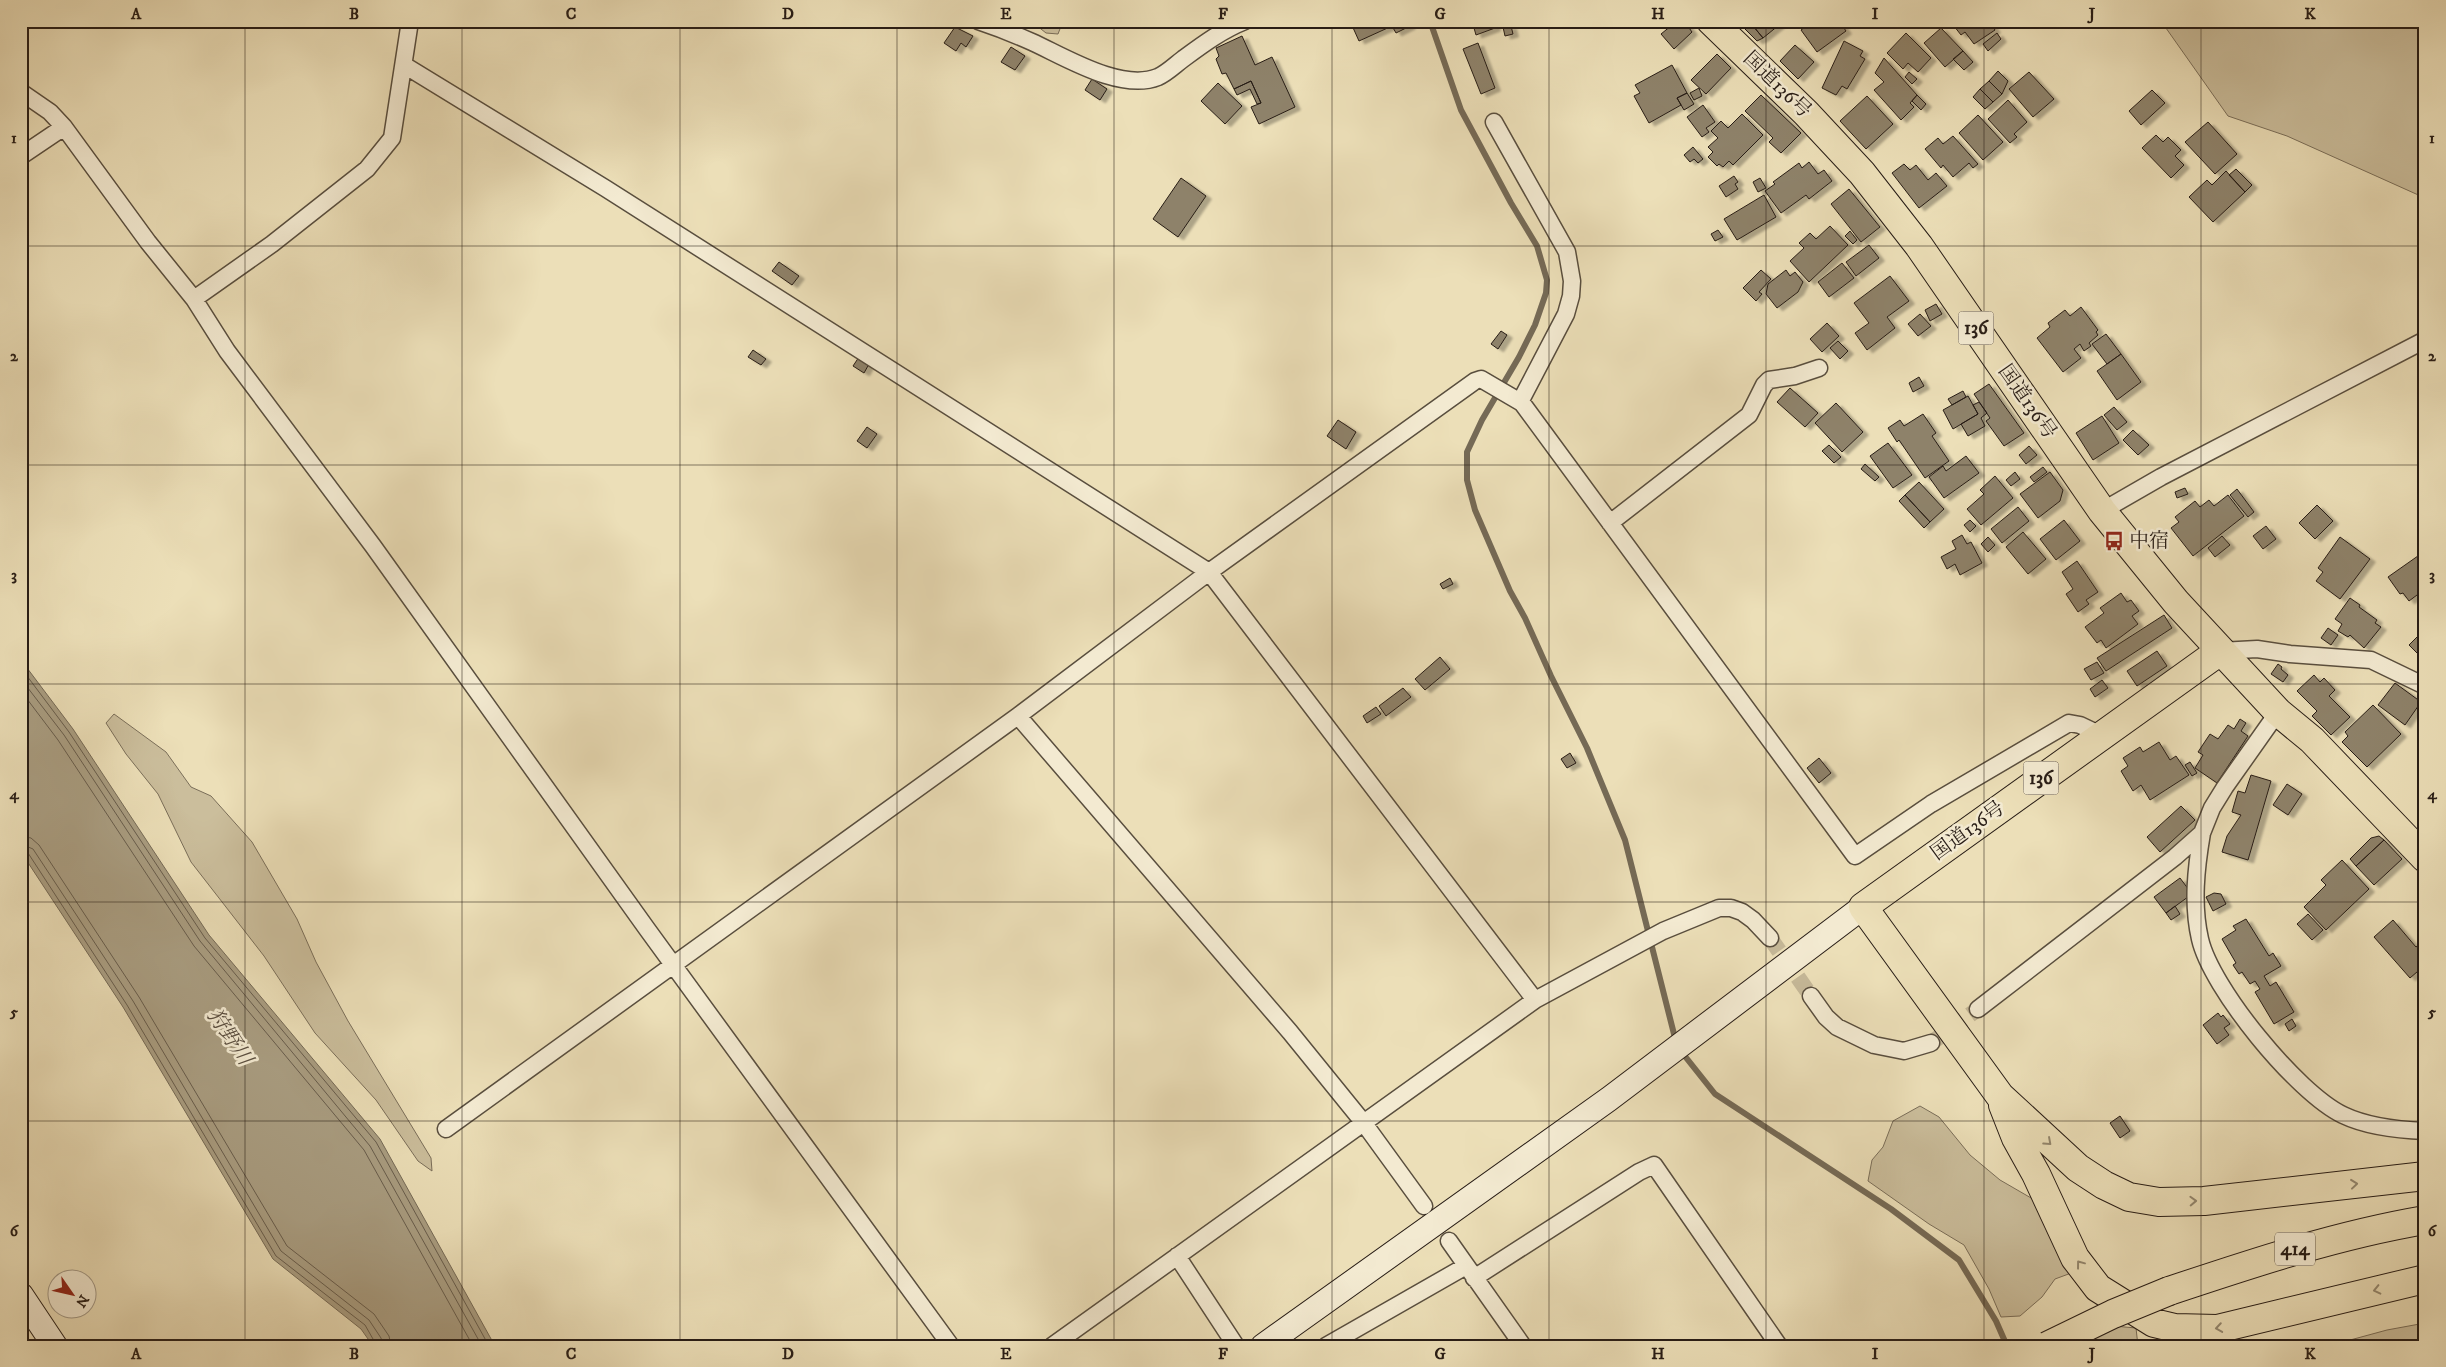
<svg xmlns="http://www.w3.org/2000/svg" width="2446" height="1367" font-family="'IM FELL DW Pica','Noto Serif JP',serif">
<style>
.green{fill:#cbbe9c;stroke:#7a6e59}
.water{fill:#a99d81;stroke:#756a56}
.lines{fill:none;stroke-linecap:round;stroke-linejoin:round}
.shore{stroke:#685d4c;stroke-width:1}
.stream{stroke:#756a56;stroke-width:6}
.building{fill:#8e826a;stroke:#281d16;filter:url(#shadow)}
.street-tunnel{stroke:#c5b898;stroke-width:16;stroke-dasharray:16 8;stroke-linecap:butt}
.street-casing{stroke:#594e3e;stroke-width:19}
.secondary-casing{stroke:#281d16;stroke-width:26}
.highway-casing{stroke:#281d16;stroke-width:30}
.street{stroke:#f3ead1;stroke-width:16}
.secondary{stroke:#f3ead1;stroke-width:24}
.highway{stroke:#ecdfb8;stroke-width:28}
.highway-bridge-casing{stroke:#281d16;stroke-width:30;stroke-linecap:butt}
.highway-bridge{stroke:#ecdfb8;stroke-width:28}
.oneway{stroke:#94886f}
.grid{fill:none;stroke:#281d16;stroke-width:1;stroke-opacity:0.55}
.labels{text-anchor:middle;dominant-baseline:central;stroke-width:5;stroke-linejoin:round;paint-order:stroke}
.shield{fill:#f3ead1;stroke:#655a4e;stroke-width:1}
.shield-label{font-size:19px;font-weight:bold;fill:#281d16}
.street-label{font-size:20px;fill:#281d16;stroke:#f3ead1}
.poi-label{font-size:20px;fill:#281d16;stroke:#f3ead1;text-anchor:start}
.water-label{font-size:21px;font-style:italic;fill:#5c5041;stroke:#f3ead1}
.neatline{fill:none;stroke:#281d16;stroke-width:2}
.grid-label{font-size:16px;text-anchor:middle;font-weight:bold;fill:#281d16}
</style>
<defs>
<filter id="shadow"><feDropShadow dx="5.5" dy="3" stdDeviation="1" flood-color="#0004"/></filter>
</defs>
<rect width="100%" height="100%" fill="#ecdfb8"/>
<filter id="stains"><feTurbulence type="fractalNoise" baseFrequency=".004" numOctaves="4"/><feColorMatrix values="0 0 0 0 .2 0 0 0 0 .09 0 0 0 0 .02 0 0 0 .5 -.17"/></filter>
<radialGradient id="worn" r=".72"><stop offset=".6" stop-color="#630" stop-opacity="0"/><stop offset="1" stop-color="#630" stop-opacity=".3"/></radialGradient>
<path class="green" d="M1031,21h32l-5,13 -12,-1z
M2161,21h264v177l-138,-62 -59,-20z
M114,714l52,38 25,35 20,9 41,46 45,77 19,43 32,59 83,137 1,13 -14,-10 -42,-61 -61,-67 -51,-77 -73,-94 -33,-68 -32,-40 -20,-31z
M1920,1106l19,11 31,38 30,25 38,22 36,70 -19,7 -13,18 -22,19 -19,1 -12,-28 -25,-44 -35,-21 -61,-43 4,-21 11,-13 10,-26z
M2425,1323v23h-97l59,-16z
M2114,1326l22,2 2,18h-69z"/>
<path class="water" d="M21,660l52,69 136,206 171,204 115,207h-122l-12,-17 -88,-70 -150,-252 -102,-155z"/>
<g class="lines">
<path class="shore" d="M21,668l48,64 136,206 171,204 113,204
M21,679l43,56 136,206 170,205 112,200
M21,691l37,49 136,206 170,204 109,196
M21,836l10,2 8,7 100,152 148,249 87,68 15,22 2,10
M21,844l12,5 100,152 148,250 88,69 12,18 2,8
M21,850l7,3 99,152 149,251 89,69 12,21"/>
<path class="stream" d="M1430,21l31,89 50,93 26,43 10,34 -1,13 -11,32 -16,32 -37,63 -15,32v28l8,30 35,81 15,27 26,58 36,72 38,92 51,202
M1680,1050l35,44 176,115 68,51 37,61 11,25"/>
</g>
<path class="building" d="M1350,21h53l-44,20z
M1403,21h5l2,5 -14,7 -4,-7z
M1472,21h21l2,7 -19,7z
M1677,21h7l8,11 -18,17 -13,-15z
M1740,21h9l14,17 -6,3 -19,-19z
M1749,21h35l-21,17z
M1813,21h26l7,10 -29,21 -16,-22z
M1959,21h30l6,9 -21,14 -9,-12 -4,3 -7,-9z
M1511,26l2,8 -8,2 -2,-9z
M955,27l18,9 -7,11 -5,-4 -5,8 -12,-8z
M1941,28l22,23 -18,16 -21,-24z
M1906,33l25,25 -13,14 -10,-9 -5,6 -16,-16z
M1997,33l4,6 -13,12 -5,-7z
M1242,36l13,29 17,-8 23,50 -36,17 -8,-17 10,-4 -10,-22 -17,8 -8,-16 -4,1 -6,-15 3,-3 -3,-8z
M1844,41l19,10 -3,5 5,3 -18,30 -5,-3 -6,9 -14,-7z
M1478,43l17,45 -14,6 -18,-45z
M1795,45l19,17 -16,17 -18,-18z
M1011,47l14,9 -10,14 -14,-8z
M1963,51l10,11 -9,8 -11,-11z
M1717,54l14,14 -25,26 -15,-14z
M1884,58l33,37 -7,8 4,4 -13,13 -27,-30 10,-8 -9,-9z
M1672,65l15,28 -10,5 4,7 -32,18 -15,-27 6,-3 -5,-8z
M1998,71l10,10 -6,13 -13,-13z
M1909,72l8,7 -5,5 -7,-7z
M2029,72l25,27 -21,18 -24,-28z
M1092,79l15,10 -7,11 -15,-10z
M1251,81l10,22 -4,1 -7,-15 -13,6 -3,-6z
M1989,81l13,13 -9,8 -13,-13z
M1218,83l24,23 -17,18 -24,-23z
M1699,88l3,8 -8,4 -4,-7z
M1980,89l13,13 -8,7 -12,-12z
M2152,90l13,13 -24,22 -12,-14z
M1687,93l7,11 -10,6 -7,-12z
M1761,95l40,38 -20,20 -12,-11 4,-4 -28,-27z
M1917,95l9,9 -5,6 -9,-9z
M1867,96l26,28 -27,25 -26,-28z
M2008,100l19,22 -13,12 3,3 -7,6 -22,-24z
M1703,105l12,17 -9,6 3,4 -7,5 -15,-20z
M1742,114l21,21 -30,30 -4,-4 -6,6 -4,-3 -2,2 -9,-9 5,-5 -5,-5 10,-9 -7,-7 10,-10 7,7z
M1978,115l25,27 -20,18 -24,-27z
M2208,122l29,32 -22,20 -30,-32z
M2156,135l7,7 5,-5 13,13 -6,6 9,9 -13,13 -29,-30z
M1953,136l25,28 -5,4 -4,-5 -16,14 -10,-12 -2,3 -16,-19 13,-11 5,6z
M1693,147l10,12 -5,4 -4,-4 -4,3 -6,-7z
M1809,162l9,12 6,-4 8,11 -23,18 -3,-4 -25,18 -16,-22 10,-7 -2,-2 26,-19 3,5z
M1904,164l6,6 6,-5 12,15 8,-7 11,13 -28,22 -27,-35z
M2236,169l16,16 -7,7 -16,-17z
M2226,171l19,21 -32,30 -24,-25 18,-17 5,5z
M1734,176l4,6 -3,2 3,5 -12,8 -7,-11z
M1181,178l25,18 -28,41 -25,-18z
M1760,178l6,10 -8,4 -5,-10z
M1849,189l31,38 -19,15 -30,-38z
M1764,195l12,22 -39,23 -13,-21z
M1830,226l18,19 -39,37 -19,-21 14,-13 -5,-5 11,-10 6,6z
M1718,230l5,7 -8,4 -4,-7z
M1850,231l7,9 -4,4 -8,-8z
M1869,245l10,13 -23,18 -10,-14z
M779,262l20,14 -7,9 -20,-14z
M1842,263l12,15 -25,19 -11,-15z
M1761,270l10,9 -12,13 3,2 -6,7 -13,-13z
M1786,270l4,6 5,-4 8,10 -5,10 -21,16 -11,-14 2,-10z
M1890,276l19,25 -22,16 8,11 -28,22 -12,-17 14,-10 -15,-20z
M1936,304l6,10 -12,7 -5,-11z
M2081,307l17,23 -2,2 2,3 -9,8 2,3 -7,5 -4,-7 -6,5 7,9 -18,14 -26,-34 13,-11 -2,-4 17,-13 5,6z
M1920,314l11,12 -13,10 -10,-12z
M1827,323l12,13 -17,16 -12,-13z
M1501,331l6,4 -9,14 -7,-5z
M2106,334l15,20 -14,10 -15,-20z
M1838,341l10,10 -8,8 -10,-11z
M753,350l13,9 -5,6 -13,-8z
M2121,354l20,28 -24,18 -20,-29z
M859,357l10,7 -5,9 -11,-7z
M1919,377l5,9 -11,6 -4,-9z
M1989,384l35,49 -20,13 -18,-25 4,-3 -16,-24z
M1790,388l28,25 -13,14 -28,-25z
M1963,391l3,6 -14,8 -4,-6z
M1968,396l10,18 -25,15 -10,-19z
M1979,402l8,11 -6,5 4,8 -17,10 -7,-12 17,-10 -5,-9z
M1836,403l27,29 -21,20 -27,-29z
M2114,407l13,15 -10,8 -13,-15z
M1923,414l13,19 -4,3 17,25 -24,17 -26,-38 -2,2 -9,-14 12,-8 4,6z
M2102,416l17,27 -26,17 -17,-27z
M1338,420l18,12 -10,17 -19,-13z
M867,427l10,7 -10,14 -10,-7z
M2133,430l16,15 -11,10 -15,-15z
M1888,443l24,32 -19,13 -23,-32z
M1829,445l12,12 -7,6 -12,-12z
M2029,446l8,9 -11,9 -7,-9z
M1966,456l13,17 -35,25 -15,-21 14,-11 3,5z
M1865,464l14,13 -4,4 -14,-12z
M2043,467l4,5 -13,10 -4,-5z
M2015,472l5,7 -9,7 -5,-6z
M2050,472l13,18 -3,11 -22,17 -18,-24z
M1995,476l18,22 -32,27 -14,-16 17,-15 -4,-4z
M1919,482l25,27 -14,13 -25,-27z
M2185,488l3,6 -11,4 -2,-6z
M2237,489l17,23 -6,5 -18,-22z
M1905,495l25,27 -6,6 -25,-27z
M2228,495l16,21 -51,40 -22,-28 8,-6 -4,-5 20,-16 5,6 9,-7 5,6z
M2317,505l16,16 -18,18 -16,-16z
M2018,507l11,14 -27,22 -11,-14z
M1970,520l6,6 -6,6 -6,-7z
M2064,520l16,21 -24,19 -16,-21z
M2266,526l10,13 -13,10 -10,-13z
M2023,532l23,27 -18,15 -22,-27z
M1962,535l5,9 4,-2 11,21 -22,12 -5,-11 -8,5 -6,-12 15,-8 -4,-8z
M2222,536l8,9 -15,12 -7,-9z
M1988,537l7,8 -7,7 -7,-8z
M2340,537l30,22 -30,40 -24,-18 7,-9 -5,-4z
M2425,551v38l-16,12 -6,-8 -3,1 -12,-17z
M2077,561l21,31 -12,8 3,4 -11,8 -12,-18 7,-5 -11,-17z
M1450,578l3,6 -10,5 -3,-5z
M2121,593l6,9 4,-2 8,11 -7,5 6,8 -32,24 -5,-8 -4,3 -12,-16 19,-14 -4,-5z
M2350,598l10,7 -1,2 18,13 -2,3 6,4 -17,21 -14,-13 -2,2 -10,-6 4,-7 -7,-5z
M2164,615l8,13 -66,43 -9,-13z
M2328,628l10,7 -7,10 -10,-7z
M2425,629v32l-16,-16z
M2157,651l10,15 -30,20 -10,-15z
M1440,657l10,12 -25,21 -10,-11z
M2097,662l7,11 -13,7 -7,-11z
M2278,664l4,3 -1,2 7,6 -5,7 -12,-8z
M2314,675l6,7 4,-4 11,12 -6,6 21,21 -19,18 -19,-19 5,-5 -20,-20z
M2102,680l6,8 -13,9 -5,-8z
M2395,683l26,19 -16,23 -27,-20z
M1403,688l8,9 -25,19 -7,-10z
M2373,705l28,29 -34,33 -25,-25 6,-6 -3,-4z
M1376,707l5,7 -14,9 -4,-7z
M2240,719l6,4 -5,8 7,5 -31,47 -22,-15 8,-13 -5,-3 12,-18 8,5 10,-14 6,4z
M2159,742l11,18 6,-4 13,19 -39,25 -9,-15 -8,6 -12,-20 7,-5 -5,-8 17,-11 3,5z
M1570,753l6,10 -9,5 -6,-9z
M1819,758l12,15 -12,10 -12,-15z
M2190,762l7,11 -5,3 -7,-11z
M2251,775l20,6 -23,79 -26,-8 5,-16 14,-21 -9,-3 6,-21 7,2z
M2287,784l15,10 -14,21 -15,-10z
M2181,806l14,14 -35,32 -13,-15z
M2379,836l5,4 -28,26 -6,-7 21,-21z
M2384,840l18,19 -28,26 -18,-19z
M2342,860l27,29 -43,41 -22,-23 22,-22 -5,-5z
M2180,878l12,16 -26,19 -12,-16z
M2214,893l7,1 5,10 -13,7 -7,-14z
M2175,906l5,8 -9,6 -5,-7z
M2308,914l15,16 -11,10 -15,-16z
M2246,919l23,37 4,-3 8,13 -17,10 6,10 6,-4 18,30 -20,12 -19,-32 5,-3 -5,-8 -5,3 -8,-12 -3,2 -6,-9 3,-2 -14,-24 14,-9 -3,-4z
M2393,920l23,27 9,-7v25l-15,13 -36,-41z
M2218,1013l3,4 2,-2 7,9 -6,4 5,7 -12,9 -14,-19z
M2292,1019l4,7 -7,5 -4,-7z
M2120,1116l10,15 -10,7 -10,-15z"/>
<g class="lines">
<path class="street-tunnel" d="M1770,938l41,58
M1931,1043l47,-34"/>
<defs>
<path id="street" d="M978,21c18,6 36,13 54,21 33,15 89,50 126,35 9,-4 17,-12 25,-18 19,-14 39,-29 62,-38
M404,65l201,123 604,384 326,428
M21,92l29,20 14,15 84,115 46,57 33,52 146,195 274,383 304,417
M1494,122l73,130 5,29 -1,15 -5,18 -46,88
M21,156l43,-29
M194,299l78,-55 95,-75 25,-31 18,-117
M2102,511l59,-34 264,-137
M1610,523l139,-108 15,-30 5,-5 26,-4 24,-8
M2220,651l37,-2 33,5 81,6 54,26
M1018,716l272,316 73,90 61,84
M2202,833c-6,35 -10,71 -2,106 11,49 97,154 143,176 25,12 55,15 82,16
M1811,996l15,21 11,10 37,18 30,6 27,-8
M1978,1009l197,-152 27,-24 10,-25 13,-21 53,-75
M446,1129l572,-413 191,-144 266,-191 6,-2 41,24 333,453 76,-52 138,-81 11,2 21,10
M1449,1241l74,105
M1177,1256l59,90
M1474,1278l165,-106 15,-7 125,181
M1052,1346l483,-346 128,-69 56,-23h12l11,4 11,8 17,18
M1326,1346l140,-80"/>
<path id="secondary" d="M21,1295l34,51
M1263,1346l346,-247 254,-192"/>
<path id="highway" d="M1711,21l95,92 56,60 57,73 183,265 74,91 102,110 34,28 113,118
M2220,651l-357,256 137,189 78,72 26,17 25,12 30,5 45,-1 221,-25
M2003,1105l13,33 20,36 39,84 23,30 56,35 21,5 42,1 208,-50
M2169,1291c84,-28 168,-56 256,-71"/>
</defs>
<use href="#street" class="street-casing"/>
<use href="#secondary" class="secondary-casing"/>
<use href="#highway" class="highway-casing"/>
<use href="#street" class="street"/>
<use href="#secondary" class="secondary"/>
<use href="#highway" class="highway"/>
<defs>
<path id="highway-bridge" d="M2047,1346l66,-32 56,-23"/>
</defs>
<use href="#highway-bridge" class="highway-bridge-casing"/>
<use href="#highway-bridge" class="highway-bridge"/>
</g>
<defs><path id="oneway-chevron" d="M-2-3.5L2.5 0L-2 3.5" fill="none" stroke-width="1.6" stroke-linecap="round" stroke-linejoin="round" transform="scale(1.25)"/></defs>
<g class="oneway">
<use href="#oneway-chevron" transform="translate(2048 1142) rotate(42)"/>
<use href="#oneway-chevron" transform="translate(2354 1184) rotate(-6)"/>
<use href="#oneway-chevron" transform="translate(2193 1201) rotate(-2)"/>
<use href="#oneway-chevron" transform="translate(2080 1264) rotate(-127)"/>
<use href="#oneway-chevron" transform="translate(2377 1290) rotate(167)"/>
<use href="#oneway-chevron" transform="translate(2219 1328) rotate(171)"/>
</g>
<path class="grid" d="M245,21v1325M462,21v1325M680,21v1325M897,21v1325M1114,21v1325M1332,21v1325M1549,21v1325M1766,21v1325M1984,21v1325M2201,21v1325M21,246h2404M21,465h2404M21,684h2404M21,902h2404M21,1121h2404"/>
<defs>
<symbol id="bus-bare" viewBox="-9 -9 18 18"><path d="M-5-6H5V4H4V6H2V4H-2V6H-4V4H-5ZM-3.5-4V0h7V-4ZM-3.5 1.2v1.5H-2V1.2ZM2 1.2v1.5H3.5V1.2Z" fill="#8f2418" stroke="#f3ead1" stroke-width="2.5" paint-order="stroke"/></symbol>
</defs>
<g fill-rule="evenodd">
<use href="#bus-bare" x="2100" y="527" width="28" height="28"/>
</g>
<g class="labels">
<g class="shield">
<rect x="1958.5" y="311.5" width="35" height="33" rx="4"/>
<rect x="2023.5" y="761.5" width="35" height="33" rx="4"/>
<rect x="2275" y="1232.5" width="40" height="33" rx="4"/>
</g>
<g class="shield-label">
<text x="1976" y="328">136</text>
<text x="2041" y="778">136</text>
<text x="2295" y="1249">414</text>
</g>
<g class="street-label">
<text transform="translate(1777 85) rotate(44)">国道136号</text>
<text transform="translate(2027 402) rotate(55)">国道136号</text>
<text transform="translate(1968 831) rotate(-36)">国道136号</text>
</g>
<g class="poi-label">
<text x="2129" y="541">中宿</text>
</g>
<g class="water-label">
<text transform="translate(229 1037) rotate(56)">狩野川</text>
</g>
</g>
<rect width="2446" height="1367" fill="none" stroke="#ecdfb8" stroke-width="55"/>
<g transform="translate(72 1294) rotate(124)"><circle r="24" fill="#f3ead1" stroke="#a29886"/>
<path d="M0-4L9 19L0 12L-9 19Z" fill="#8f2418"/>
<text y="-8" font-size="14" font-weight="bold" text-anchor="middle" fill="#281d16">N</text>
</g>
<rect x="28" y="28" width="2390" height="1312" class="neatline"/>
<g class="grid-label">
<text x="136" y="19">A</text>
<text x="354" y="19">B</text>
<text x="571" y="19">C</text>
<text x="788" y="19">D</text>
<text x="1006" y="19">E</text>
<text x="1223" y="19">F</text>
<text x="1440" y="19">G</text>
<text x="1658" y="19">H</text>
<text x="1875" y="19">I</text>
<text x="2092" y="19">J</text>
<text x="2310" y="19">K</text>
<text x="14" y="143">1</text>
<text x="2432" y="143">1</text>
<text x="14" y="361">2</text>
<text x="2432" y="361">2</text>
<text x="14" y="580">3</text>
<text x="2432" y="580">3</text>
<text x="14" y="799">4</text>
<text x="2432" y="799">4</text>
<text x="14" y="1017">5</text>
<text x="2432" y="1017">5</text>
<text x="14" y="1236">6</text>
<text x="2432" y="1236">6</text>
<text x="136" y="1359">A</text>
<text x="354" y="1359">B</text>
<text x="571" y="1359">C</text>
<text x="788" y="1359">D</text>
<text x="1006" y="1359">E</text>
<text x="1223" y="1359">F</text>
<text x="1440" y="1359">G</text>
<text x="1658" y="1359">H</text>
<text x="1875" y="1359">I</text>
<text x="2092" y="1359">J</text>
<text x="2310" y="1359">K</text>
</g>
<rect width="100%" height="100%" filter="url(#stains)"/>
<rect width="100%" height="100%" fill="url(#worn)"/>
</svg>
